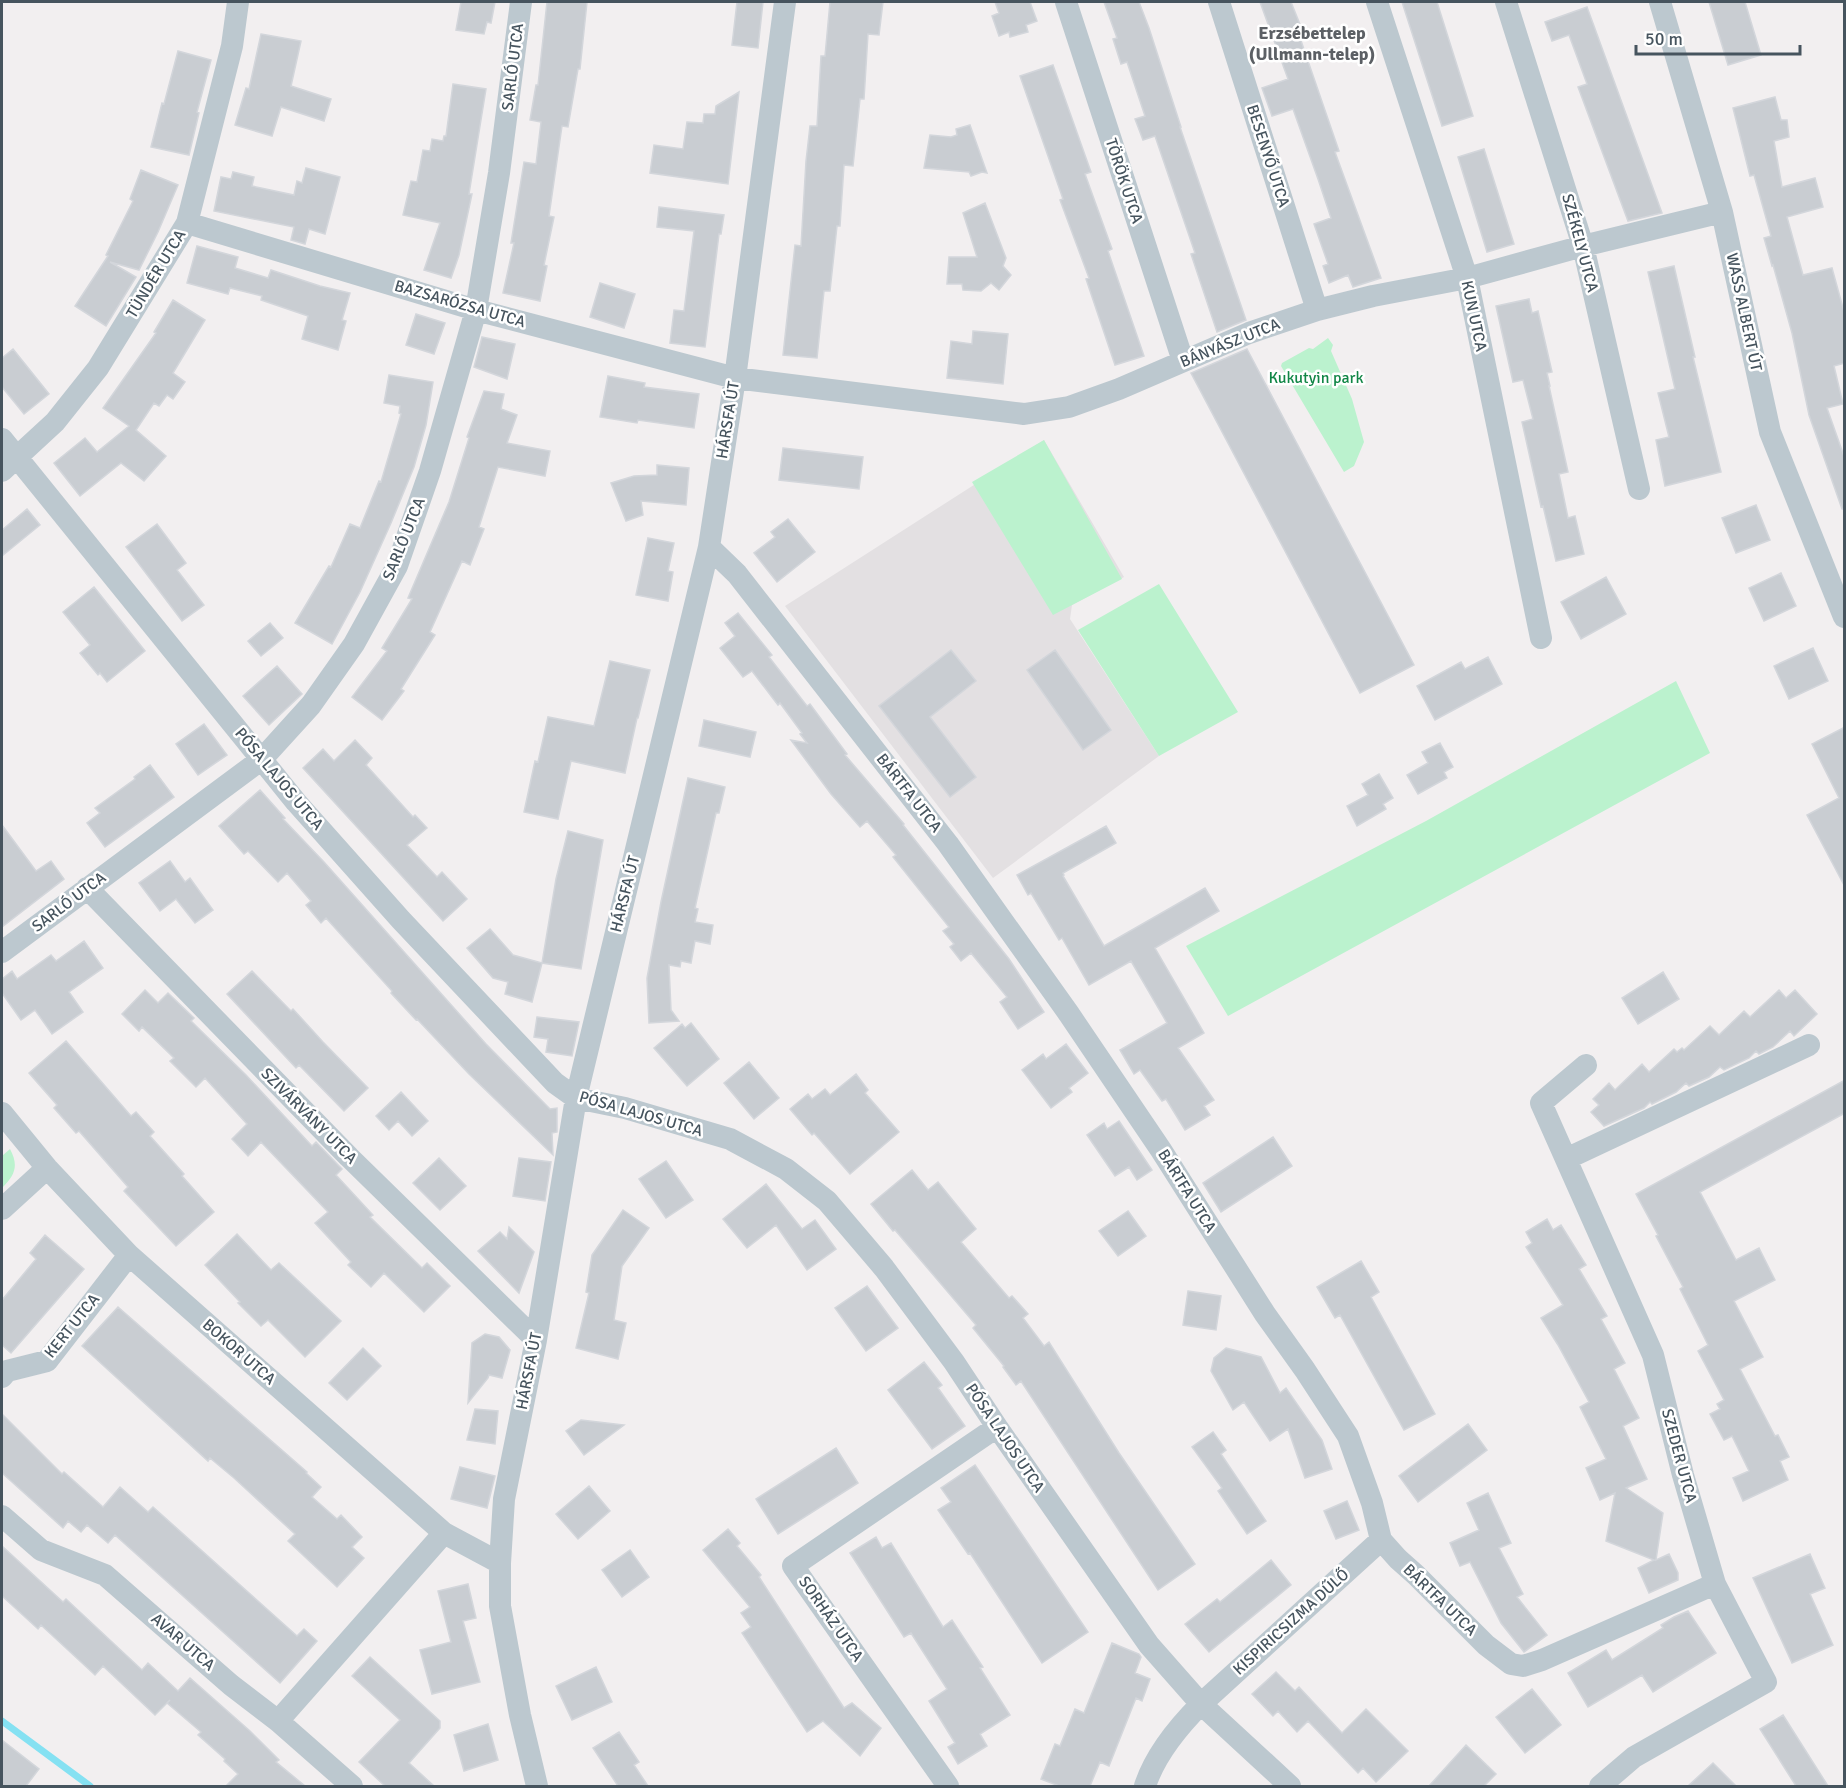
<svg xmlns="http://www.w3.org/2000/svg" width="1846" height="1788" font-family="Signika,sans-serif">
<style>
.education{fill:#e3e0e2}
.green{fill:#bbf2ce}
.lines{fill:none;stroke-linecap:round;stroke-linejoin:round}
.stream{stroke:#85e1f2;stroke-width:7}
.building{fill:#c9cdd2;stroke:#d3d6db;stroke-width:1.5}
.minor{stroke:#bcc8cf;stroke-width:22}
.labels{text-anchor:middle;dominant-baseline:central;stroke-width:5;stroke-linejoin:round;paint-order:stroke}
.street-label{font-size:16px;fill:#46545e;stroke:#fff}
.park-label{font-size:16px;fill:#118646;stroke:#fff}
.neighbourhood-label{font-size:18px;font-weight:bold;fill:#5c6065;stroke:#fff}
</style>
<rect width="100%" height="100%" fill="#f2eff0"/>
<path class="education" d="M1044,440l80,137 -52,28 -2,14 89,137 -166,122 -208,-272z"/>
<path class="green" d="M1328,338l5,7 -2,6 21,48 12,43 -10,24 -10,6 -63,-106 1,-3 27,-15 4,1z
M1044,440l78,139 -69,36 -81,-133z
M1159,584l79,128 -79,44 -81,-126z
M1676,681l34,72 -482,263 -42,-70 240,-125z
M10,1149c9,17 5,26 -8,39v-32z"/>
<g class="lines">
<path class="stream" d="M2,1721l88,65"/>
</g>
<path class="building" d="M461,2h34l-4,21 -4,-1 -3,12 -28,-4z
M547,2h40l-7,67h-2l-10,58 -6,-1 -13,90 5,1 -10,48 3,1 -7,35 -37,-8 11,-50h-3l13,-81 12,2 5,-42 -11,-2 6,-35h2z
M737,2h26l-5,46 -26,-3z
M830,2h53l-4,33 -11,-1 -4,65h-4l-7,67 -9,-1 -4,61h-3l-7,65h-6l-7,67 -34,-3 12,-110 6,1 5,-85 4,-35h7l4,-70h4z
M995,2h35l7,19 -11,4 2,7 -18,5 -1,-5 -10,4 -7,-20 7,-3z
M1104,2h35l10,26 32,99h-1l66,193 -29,12 -26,-78 4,-1 -40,-117 -12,4 -8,-21 10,-3 -18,-54 -6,2 -8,-25 4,-1z
M1260,2h31l10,25 -4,2 42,122 -4,1 46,126 -28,9 -5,-12 -19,8 -6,-17 5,-2 -14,-40 17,-6 -13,-39 -25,-70 -21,7 -10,-28 26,-9z
M1402,2h35l36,114 -31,10z
M1709,2h36l16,53 -33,10z
M1587,7l7,19 68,187 -34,8 -50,-134 9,-3 -18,-49 -17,6 -7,-19z
M261,34l40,7 -10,45 40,13 -7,22 -43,-14 -9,29 -37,-11 11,-37 3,1z
M178,51l33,9 -14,52 2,1 -10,42 -38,-8 11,-44 2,1z
M1053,65l38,107 -6,2 27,75 -4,2 36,105 -29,9 -29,-86 3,-1 -29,-78 3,-1 -43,-123z
M453,84l33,5 -17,105h3l-13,61 -8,23 -27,-8 16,-47 -37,-8 8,-34 6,1 6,-32 7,1 2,-12 11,2 1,-5h2z
M739,92l-11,92 -78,-11 4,-28 29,4 4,-27 16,1 1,-9h11l1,-8z
M1775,97l6,23h6l2,17 -15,4 8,46 33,-9 8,29 -36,10 16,58 29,-7 13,47v48l-11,3 9,38 -16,4 18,51v50h-3l-33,-94 -17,-82 -19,-68 -1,1 -8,-28 7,-2 -17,-61 -4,1 -17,-68z
M970,125l17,48 -5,-1 -11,4 -2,-4 -45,-4 6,-33 21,2 6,-2 -1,-6z
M1484,149l30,95 -27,8 -29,-95z
M306,168l34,9 -15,57 -16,-5 -4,15 -14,-4 3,-13 -80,-16 7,-34 10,2 2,-7 21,5 -2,9 42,9 3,-14 5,2z
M141,170l37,15 -20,47 -19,38 -29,-8 26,15 -30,49 -31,-20 33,-50 -2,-1 27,-54 -3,-2z
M985,203l21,55 -3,8 8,9 -12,15 -8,-7 -10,8 -18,-1 -1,-6h-15l2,-27h28l-14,-44z
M659,207l65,8 -3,19h-2l-14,113 -35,-4 4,-33 10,1 10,-80 -37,-4z
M197,246l41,11 -3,11 33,10 3,-8 49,16 30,7 -8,27 4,1 -8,29 -36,-11 6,-23 -47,-16 1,-4 -32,-8 -2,6 -41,-11z
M1674,266l21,91h-2l28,115 -56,14 -9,-46 13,-3 -11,-44 17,-4 -27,-117z
M600,283l35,11 -11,34 -34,-11z
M1529,299l3,14 6,-2 14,61 -5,1 3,13h-1l19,86 -9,2 9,44 7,-2 9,38 -28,7 -13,-55 -2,1 -19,-85 11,-3 -10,-39 -10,2 -17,-76z
M173,300l32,20 -32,53 12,9 -12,17 -6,-4 -8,11 -5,-3 -18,27 30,26 -22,25 -23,-18 -41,33 -26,-33 31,-25 12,14 32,-26 -26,-18 53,-75 -2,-1z
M416,314l29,9 -11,31 -28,-9z
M973,331l35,3 -5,50 -56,-6 4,-37 21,3z
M482,337l33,7 -8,35 -33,-12z
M13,349l36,45 -25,20 -22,-27v-29z
M1247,349l167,316 -54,28 -169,-320z
M389,375l44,7 -7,43 -12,42 -23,56 -31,69 -28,52 -37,-21 34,-57 2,1 19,-43 10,4 19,-47 2,1 20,-68 -2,-1 1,-7 -16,-3z
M608,376l37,7 -1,4 55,7 -5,34 -56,-8 -1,3 -37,-6z
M484,391l20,3 -3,15 16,6 -10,28 43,8 -5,25 -47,-9 -19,60 5,2 -14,36 -8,-4 -32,71 5,3 -34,54 3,2 -22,29 -30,-23 35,-46 -5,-3 30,-49 -4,-1 41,-96 20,-64 -2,-1z
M783,448l80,9 -4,32 -80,-9z
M657,465l32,3 -3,37 -45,-4 2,14 -17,6 -15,-38 23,-7 23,-1z
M1756,505l14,35 -34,13 -14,-35z
M27,509l13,16 -38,31v-26z
M788,519l27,33 -38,30 -23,-29 21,-16 -4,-5z
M157,524l29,39 -9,7 27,35 -22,16 -56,-74z
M648,538l26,5 -6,28 5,1 -5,29 -32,-6z
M1781,573l15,33 -32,15 -15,-33z
M1606,577l20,37 -45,25 -20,-37z
M94,587l51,64 -38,31 -7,-9 -2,2 -18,-22 10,-8 -27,-33z
M738,613l34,42 -3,2 38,49 3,-2 37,50 -2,1 59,69 -1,1 106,134 35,53 -26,17 -18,-27 7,-5 -36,-44 -10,8 -11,-14 4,-3 -11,-13 6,-4 -56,-70 3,-2 -29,-34 -7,6 -29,-33 -40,-54 16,3 -7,-9 2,-1 -22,-30 -2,2 -26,-34 -9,6 -23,-29 15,-12 -10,-13z
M270,623l13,15 -22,18 -13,-15z
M1813,648l15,33 -39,18 -15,-33z
M951,650l25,31 -46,36 46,60 -26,20 -71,-91z
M1055,650l56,80 -28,20 -56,-80z
M1488,657l14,27 -67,36 -18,-34 44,-24 4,7z
M610,661l40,9 -12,48h-1l-12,55 -54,-12 -13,58 -34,-7 11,-51 3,1 10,-45 46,9z
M277,666l25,28 -33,31 -26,-29z
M704,720l52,12 -6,25 -51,-11z
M204,724l23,31 -29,20 -22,-31z
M1845,727v160l-38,-72 32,-17 -27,-54z
M355,740l17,18 -6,7 47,52 2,-2 12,13 -20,17 30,32 5,-5 25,27 -24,22 -140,-153 20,-19 11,12z
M1440,743l13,24 -9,5 3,6 -29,16 -11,-19 21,-12 -6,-11z
M150,765l24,32 -69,50 -18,-24 13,-10 -5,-5 40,-29 -1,-2z
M1379,774l14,24 -10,6 3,5 -29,17 -10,-20 21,-11 -6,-11z
M688,778l37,9 -6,26h-3l-21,95 3,1 -3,13 18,3 -3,19 -15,-3 -4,22 -10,-2 -1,6 -11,-2 2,45 8,11 -30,2 -2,-45 14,-76z
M260,790l25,28 -2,1 41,43 162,182 64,65 7,-1v24l-5,1 1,22 -84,-81 -52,-55 -1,1 -25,-27 1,-2 -66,-73 -5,5 -15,-18 5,-4 -24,-28 -9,9 -30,-31 -4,3 -25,-28z
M2,825l34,46 15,-10 13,18 -62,48z
M1106,826l10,17 -53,30 1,2 -1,1 41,70 101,-58 14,23 -64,37 49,85 -26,15 36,52 -10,6 6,9 -25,15 -19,-31 -4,2 -22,-31 -6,4 -14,-24 47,-27 -36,-62 -42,24 -27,-47 -3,2 -28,-47 -3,2 -11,-20z
M568,831l35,9 -22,129 -39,-6 14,-84z
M170,861l15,21 5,-4 23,32 -18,13 -19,-24 -16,12 -21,-28z
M490,929l23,26 29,8 -10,39 -27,-8 3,-12 -15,-4 -26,-30z
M84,941l19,27 -34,24 14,20 -31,22 -17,-24 -14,10 -19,-27v-14l10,-8 5,8 34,-24 5,6z
M252,971l39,40 2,-2 30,33 45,46 -24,23 -45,-46 -3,3 -69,-74z
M1663,972l16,27 -41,25 -16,-26z
M145,990l13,13 10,-10 26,25 -3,3 55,54 66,71 4,-4 26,27 -6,6 37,40 -3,2 52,51 5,-5 23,23 -26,26 -40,-39 -13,14 -23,-22 3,-3 -36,-39 13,-11 -67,-70 -13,14 -16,-17 15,-15 -42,-46 -9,9 -26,-26 4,-3 -32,-31 -3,4 -17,-17z
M1779,990l7,8 9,-8 22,24 -23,22 -4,-5 -17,16 -14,7 -3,-3 -7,7 -25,12 -4,-3 -11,10 -20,9 -3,-3 -10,9 -24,12 -2,-2 -6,6 -40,18 -13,-14 8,-7 -6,-6 16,-16 6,7 27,-26 7,8 25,-23 3,3 5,-4 2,2 26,-24 9,9 25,-24 6,6z
M537,1017l42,5 -7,34 -26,-4 2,-13 -14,-2z
M691,1023l28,36 -32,27 -33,-38 28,-24 3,4z
M66,1041l65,75 5,-4 18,20 -4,4 34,38 -2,2 32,36 -38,34 -52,-55 4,-4 -49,-56 -3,2 -22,-25 3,-3 -28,-32z
M1066,1044l22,29 -19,15 3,4 -21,16 -29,-38 21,-16 3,5z
M749,1062l30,36 -25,21 -30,-36z
M856,1074l12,16 -3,3 34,39 -49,42 -36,-41 -2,2 -22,-26 18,-15 4,5 13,-10 5,6z
M1845,1080v33l-145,79 36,68 23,-12 16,32 -41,21 29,56 -23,12 35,67 3,-1 11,22 -9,4 8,19 -45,21 -10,-23 16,-7 -17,-35 -8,4 -14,-26 10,-5 -3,-5 7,-4 -26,-49 10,-6 -28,-56 3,-2 -27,-51 2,-1 -22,-41z
M401,1092l27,29 -16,15 -14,-15 -9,9 -13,-14z
M1119,1121l33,49 -15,10 -8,-13 -14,9 -28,-41 17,-12 3,6z
M1273,1137l19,29 -71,46 -18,-29z
M439,1158l27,28 -26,24 -27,-27z
M519,1158l32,4 -6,39 -32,-5z
M666,1161l27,39 -27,18 -27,-39z
M912,1170l16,20 10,-8 38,47 -15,13 48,56 3,-2 16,18 -5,4 21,28 5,-4 70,111 76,111 -37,26 -137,-209 -5,4 -13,-18 1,-1 -31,-38 3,-3 -81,-95 -2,1 -22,-27z
M766,1184l36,45 13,-9 21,29 -29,21 -31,-45 -29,23 -24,-29z
M623,1210l26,18 -27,38 -8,54 12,3 -8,36 -42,-11 13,-55 -3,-1 6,-37z
M1128,1211l18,25 -28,20 -19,-25z
M1547,1219l6,11 8,-5 25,40 -7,4 28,47 -6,3 24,44 -11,6 25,49 -16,8 24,53 -21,9 37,25 -7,47 13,-6 9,19v7l-29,13 -11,-25 16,-8 -48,-19 9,-48 -15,7 -14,-32 20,-9 -26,-52 9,-5 -31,-57 -17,-27 22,-13 -37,-58 6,-4 -6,-11z
M509,1227l25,25 -15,41 -41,-42 22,-19 7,7z
M237,1234l34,36 8,-7 62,58 -36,36 -37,-37 -7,6 -23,-23 2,-1 -35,-37z
M45,1235l39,34 -73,84 -9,-8v-45l34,-41 -6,-6z
M1361,1261l18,31 -8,5 64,117 -31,16 -64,-115 -5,3 -18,-31z
M867,1286l31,42 -32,23 -31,-43z
M1188,1291l33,5 -5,34 -33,-5z
M118,1307l189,165 -1,1 15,14 -9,10 25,22 4,-4 21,22 -10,10 12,11 -27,29 -49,-46 7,-7 -61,-56 -24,-20 -2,3 -126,-115z
M485,1334l14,3 11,13 -8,28 -13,-3 -1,3 -20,25 4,-60z
M363,1348l18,18 -34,34 -18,-17z
M1226,1348l35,9 19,36 6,-5 36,52 10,29 -27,9 -17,-49 -18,12 -26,-39 -11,8 -22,-39 3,-13z
M924,1362l18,23 -4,3 27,38 -33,23 -44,-59z
M475,1409l23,2 -3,33 -28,-4z
M2,1414l60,60 2,-2 39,35 17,-20 28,25 5,-5 144,129 7,-7 13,12 -37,42 -165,-148 -7,8 -21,-18 -6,7 -13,-11 -5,7 -61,-55z
M581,1420l43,5 -40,30 -18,-24z
M1468,1424l19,26 -69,52 -19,-26z
M1213,1432l13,18 -5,4 45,67 -19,13 -29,-43 4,-3 -30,-41z
M836,1448l22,35 -80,51 -22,-35z
M975,1465l113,167 -46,31 -72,-110 -2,1 -30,-44 13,-8 -10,-14z
M460,1467l35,9 -8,32 -36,-9z
M589,1486l21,25 -32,28 -22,-25z
M1488,1493l23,50 -12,5 24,46 -6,3 30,38 -23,17 -23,-29 -31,-61 -10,4 -10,-23 29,-13 -12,-27z
M1347,1501l12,29 -23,9 -12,-28z
M728,1529l12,14 -3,3 24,29 -2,2 85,131 8,-5 29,25 -21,28 -37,-35 -16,11 -65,-99 9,-6 -10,-14 9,-6 -47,-57z
M876,1537l6,11 9,-5 52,84 9,-7 31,47 -3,1 30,47 -30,19 7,12 -29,18 -10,-17 7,-4 -26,-42 18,-12 -36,-56 -7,4 -54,-84z
M2,1546l61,56 3,-3 76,71 6,-7 30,28 12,-13 60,53 29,29 -3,2 29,24h-79l12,-12 -14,-13 1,-2 -27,-24 3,-3 -34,-29 3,-3 -15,15 -52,-49 -8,9 -54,-50 -3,4 -36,-33z
M630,1550l19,27 -27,20 -20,-27z
M1810,1554l15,34 -15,6 23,51 -41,18 -39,-85z
M1271,1560l20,25 -82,67 -24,-28 32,-25 3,3z
M468,1584l8,34 -13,3 17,61 -48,12 -12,-44 31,-8 -13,-51z
M1688,1611l28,42 -63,39 -11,-17 -54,32 -20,-34 38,-23 6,10 51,-32 -2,-3 13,-8z
M1112,1643l27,11 2,3 -6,16 15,6 -8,22 -6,-3 -27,68 -9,-4 -10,24h-31l-18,-7 14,-35 5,2 15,-37 9,4z
M370,1657l70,64v7l-31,35 25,23h-49l-26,-24 41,-42 -48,-44z
M596,1667l16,35 -40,18 -16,-34z
M1276,1672l19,19 4,-4 43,46 24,-24 42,42 -32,31 -13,-14 -5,5 -50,-52 -11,11 -19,-21 -5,5 -21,-22z
M1532,1689l29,36 -36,28 -29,-36z
M1783,1715l45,71h-32l-36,-57z
M488,1724l10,36 -34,11 -10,-36z
M619,1732l20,30 -5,3 14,21h-30l-25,-38z
M2,1740l37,29 -13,17h-24z
M1466,1745l30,29 -12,12h-55z
M1713,1763l23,23h-48z"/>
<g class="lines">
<path class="minor" d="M1066,2l117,359
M1219,2l98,308
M1377,2l90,276 74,360
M1506,2l77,244 56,243
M1660,2l62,210 48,220 74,185
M187,223l289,87 259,68 289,36 45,-7 50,-18 130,-56 68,-23 56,-14 94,-18 116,-32 139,-34
M2,439l294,363 105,118 154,163 21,15 49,10 105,31 56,30 41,32 57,67 70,94 43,65 152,218 52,59c-23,23 -46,51 -56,82
M2,471l53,-49 43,-54 89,-145 45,-177 6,-44
M709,547l28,27 211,270 121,170 92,136 104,164 40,56 43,66 24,67 9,37 17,19 18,16 70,70 25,19 12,2 19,-6 173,-76
M87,888l262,269 187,183
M2,952l260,-193 49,-54 43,-61 43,-78 33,-95 46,-161 23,-137 22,-171
M1586,1065l-45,38 112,252 30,120 32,109 51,98 -132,75 -34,29
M2,1113l45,55 82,87 315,278 56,30
M1566,1159l243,-114
M2,1209l45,-41
M2,1377l5,-6 40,-10 82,-106
M2,1516l39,34 64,25 126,110 47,36 74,65
M278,1721l166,-188
M537,1786l-17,-71 -20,-109v-43l4,-64 32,-159 40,-242 133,-551 26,-169 50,-376
M948,1786l-155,-220 204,-139
M1290,1786l-89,-82 180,-164"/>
</g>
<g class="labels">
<g class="street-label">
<text transform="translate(513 67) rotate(-83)">SARLÓ UTCA</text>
<text transform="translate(1268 156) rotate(72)">BESENYŐ UTCA</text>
<text transform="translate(1124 181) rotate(72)">TÖRÖK UTCA</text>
<text transform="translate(1580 243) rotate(75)">SZÉKELY UTCA</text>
<text transform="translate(156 274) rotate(-59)">TÜNDÉR UTCA</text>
<text transform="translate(460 304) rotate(16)">BAZSARÓZSA UTCA</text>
<text transform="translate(1744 312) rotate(78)">WASS ALBERT ÚT</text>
<text transform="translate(1474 316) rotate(78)">KUN UTCA</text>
<text transform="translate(1230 343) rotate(-22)">BÁNYÁSZ UTCA</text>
<text transform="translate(728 420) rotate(-81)">HÁRSFA ÚT</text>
<text transform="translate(404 539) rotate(-68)">SARLÓ UTCA</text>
<text transform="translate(279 779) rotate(50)">PÓSA LAJOS UTCA</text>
<text transform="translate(909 793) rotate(52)">BÁRTFA UTCA</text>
<text transform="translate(625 894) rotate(-76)">HÁRSFA ÚT</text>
<text transform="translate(69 902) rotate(-37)">SARLÓ UTCA</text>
<text transform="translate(641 1114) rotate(16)">PÓSA LAJOS UTCA</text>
<text transform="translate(309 1116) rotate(45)">SZIVÁRVÁNY UTCA</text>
<text transform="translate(1187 1191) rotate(58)">BÁRTFA UTCA</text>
<text transform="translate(72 1326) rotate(-51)">KERT UTCA</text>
<text transform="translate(239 1352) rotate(41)">BOKOR UTCA</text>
<text transform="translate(529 1371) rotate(-79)">HÁRSFA ÚT</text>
<text transform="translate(1005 1438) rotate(56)">PÓSA LAJOS UTCA</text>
<text transform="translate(1679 1456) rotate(75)">SZEDER UTCA</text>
<text transform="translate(1440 1600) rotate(44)">BÁRTFA UTCA</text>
<text transform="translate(831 1619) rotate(55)">SORHÁZ UTCA</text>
<text transform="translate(1291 1622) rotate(-42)">KISPIRICSIZMA DŰLŐ</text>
<text transform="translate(183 1642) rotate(41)">AVAR UTCA</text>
</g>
<g class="park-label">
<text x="1316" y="378">Kukutyin park</text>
</g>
<g class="neighbourhood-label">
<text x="1312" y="33">Erzsébettelep<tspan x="1312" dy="21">(Ullmann-telep)</tspan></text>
</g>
</g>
<rect width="1846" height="1788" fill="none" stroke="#46545e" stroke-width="6"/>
<path d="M1636 45v9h164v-9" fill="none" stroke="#46545e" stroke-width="3"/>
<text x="1645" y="45" font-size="18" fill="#46545e" stroke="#ffffff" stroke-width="4.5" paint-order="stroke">50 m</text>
</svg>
